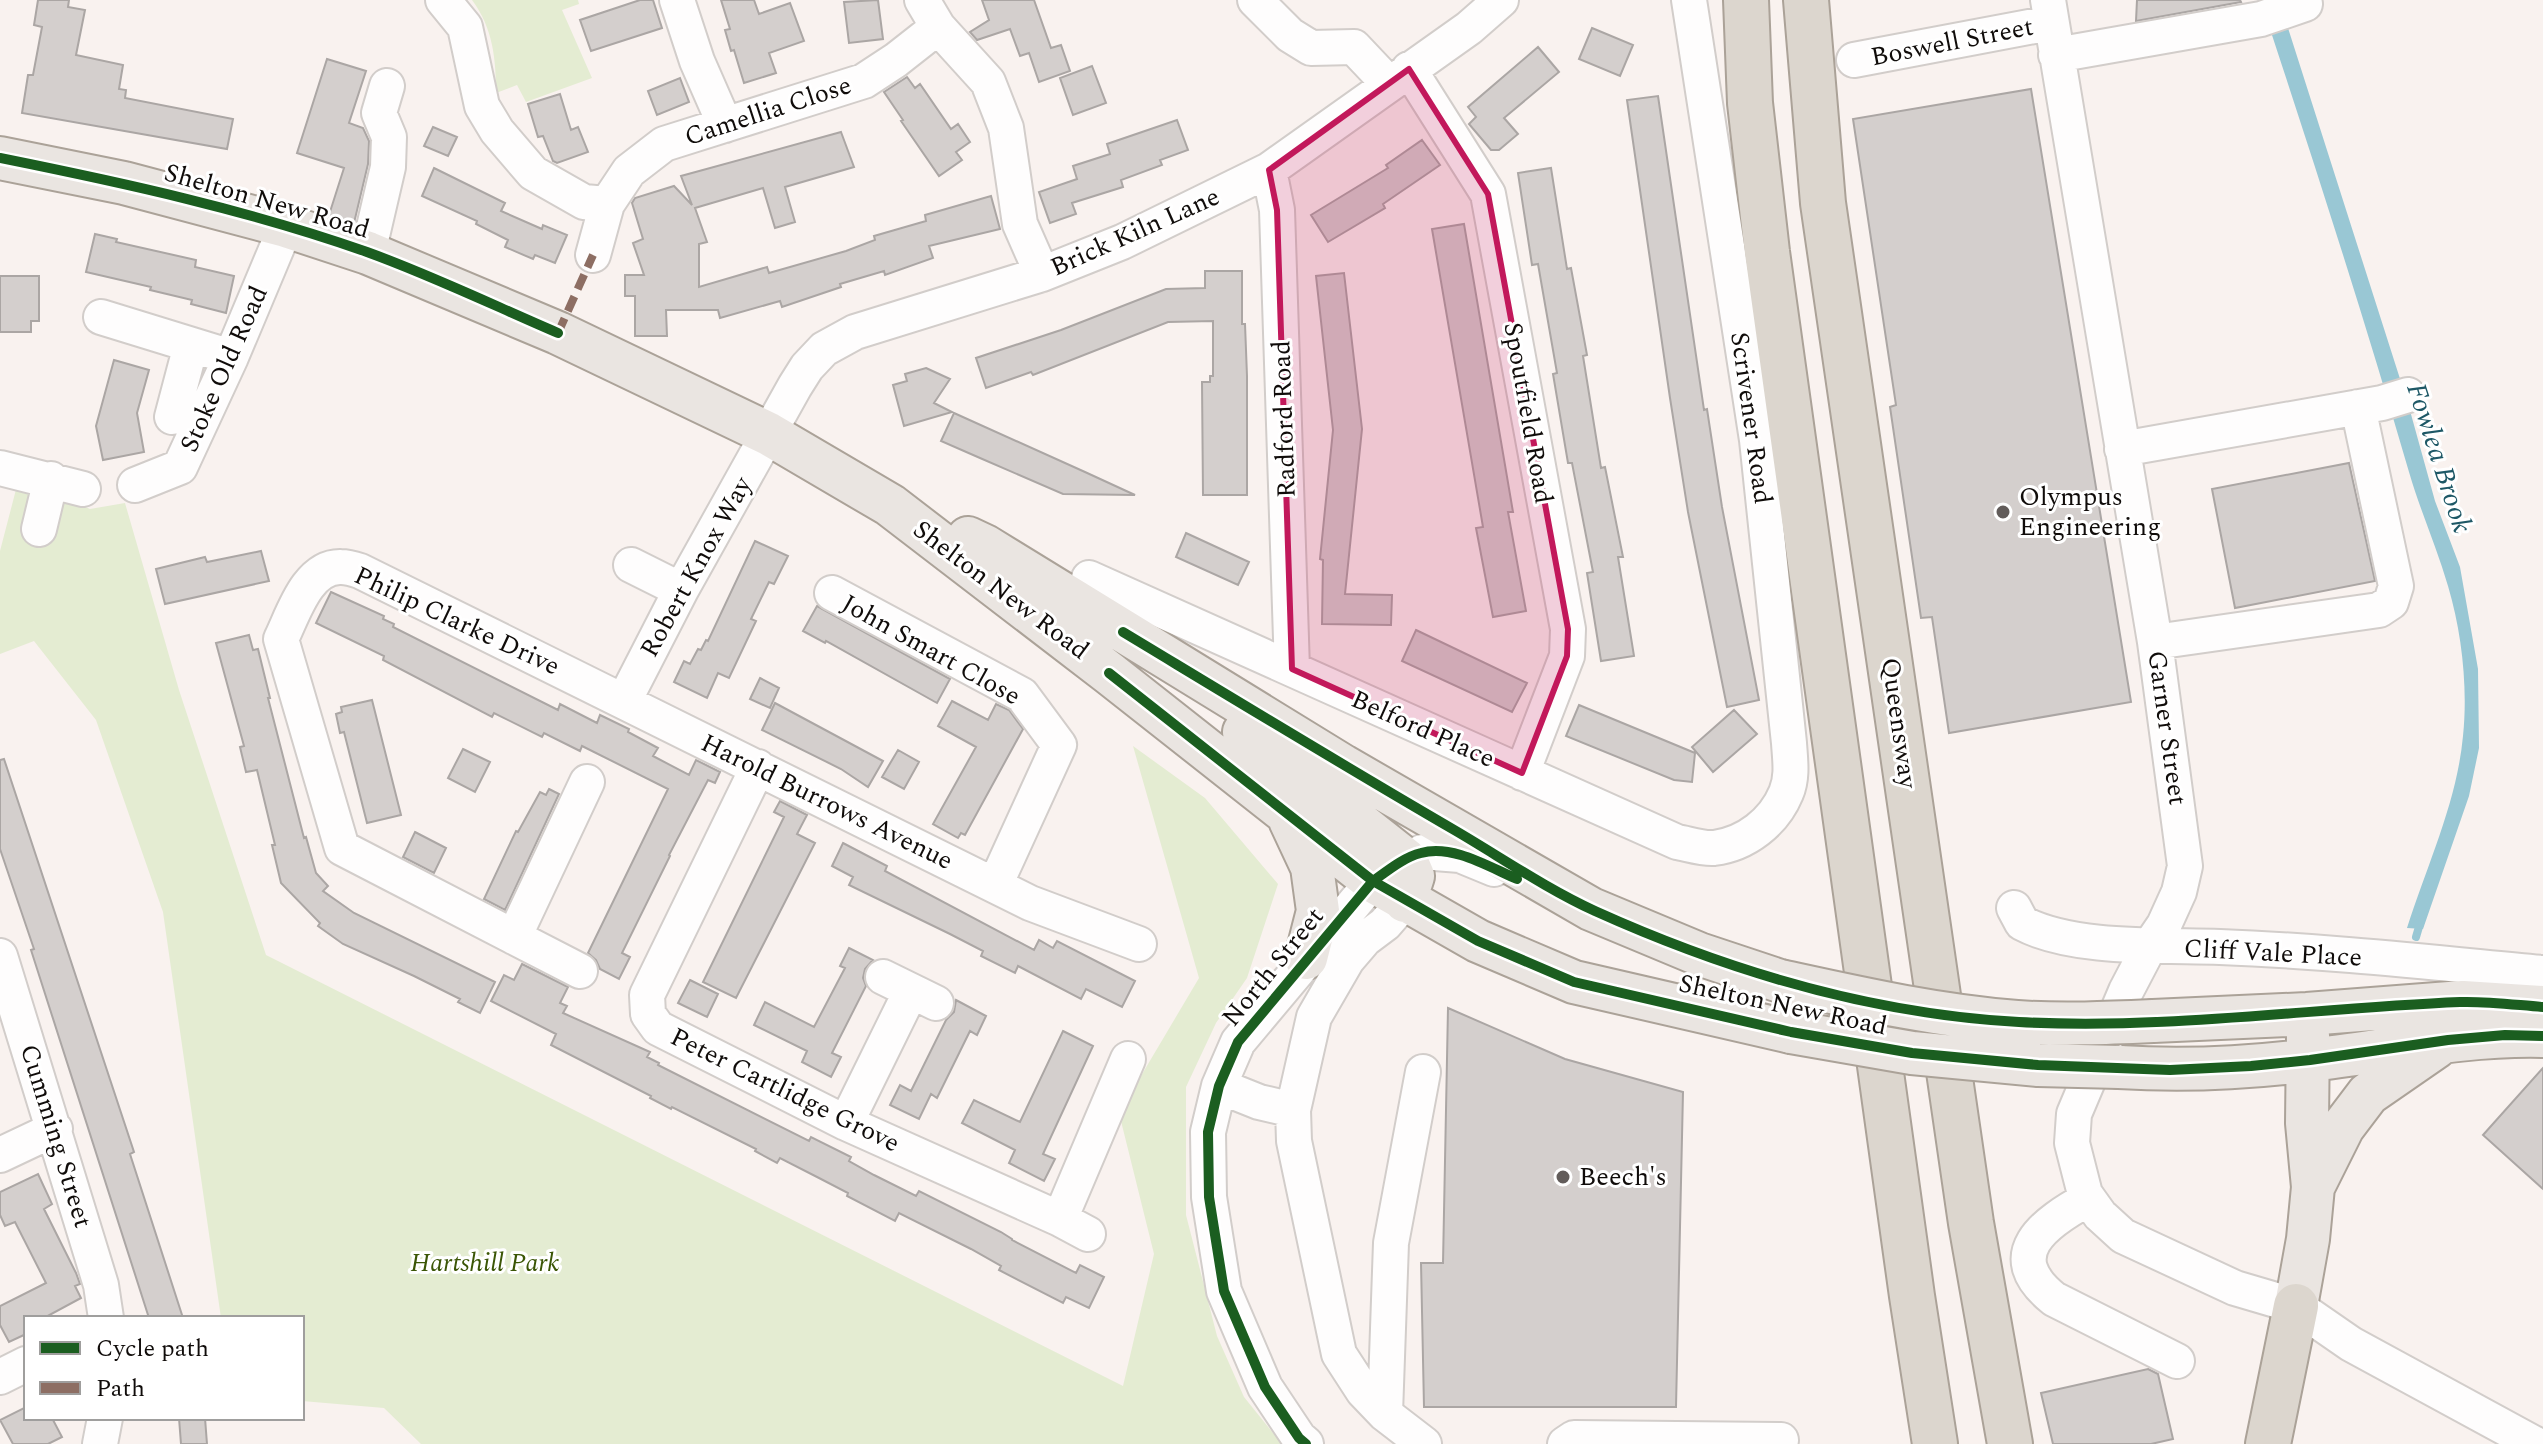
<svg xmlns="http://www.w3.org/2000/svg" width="2543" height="1444" font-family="Spectral,serif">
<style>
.green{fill:#e4ecd2}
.water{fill:#99c7d4}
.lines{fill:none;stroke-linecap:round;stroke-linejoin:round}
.stream{stroke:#99c7d4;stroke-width:8}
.building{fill:#d4cfcd;stroke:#aba6a4;stroke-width:2}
.minor-casing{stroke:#d2cdca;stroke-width:38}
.major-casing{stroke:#aba298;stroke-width:46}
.highway-casing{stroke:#aba298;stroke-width:48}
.minor{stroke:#fefdfd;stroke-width:34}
.major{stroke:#eae5e1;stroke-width:42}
.highway{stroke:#dcd6ce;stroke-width:44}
.major-bridge-casing{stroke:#aba298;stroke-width:46;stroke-linecap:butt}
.major-bridge{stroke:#eae5e1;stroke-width:42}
.quiet{stroke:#8d6e63;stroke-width:8;stroke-dasharray:16 8;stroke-linecap:butt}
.cycleway-casing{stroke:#fff;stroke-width:15}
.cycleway{stroke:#1b5e20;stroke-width:10}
.marked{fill:#c2185b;fill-opacity:0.2;stroke:#c2185b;stroke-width:6;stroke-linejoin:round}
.poi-dot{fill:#625c5a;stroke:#fff;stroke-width:3}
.labels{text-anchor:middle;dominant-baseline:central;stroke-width:6;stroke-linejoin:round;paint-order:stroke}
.street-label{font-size:26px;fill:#100c0a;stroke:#fff}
.poi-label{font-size:26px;fill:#100c0a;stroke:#fff;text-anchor:start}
.park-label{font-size:26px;font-style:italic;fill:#3b5606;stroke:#fff}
.water-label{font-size:28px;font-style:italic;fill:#1e5866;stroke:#fff}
</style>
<rect width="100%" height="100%" fill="#f9f2ef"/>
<path class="green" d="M472,0h106l1,4 -17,6 30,68 -66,24 -9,-17 -21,8c0,-34 -3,-65 -24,-93z
M19,478l71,31 35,-6 54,187 87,265 857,431 31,-132 -35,-141 80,-135 -66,-232 72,52 73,86 -31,94 -31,45 -30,64v128l31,121 27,61 38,47h-861l-37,-36 -82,-7v-83h-81l-58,-406 -67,-192 -62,-79 -34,13v-103z"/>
<path class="water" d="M2285,0l3,28 121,379 26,94 25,66 18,102 1,79 -10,48 -46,133 -16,-1c20,-63 50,-126 56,-192 5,-48 -1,-103 -15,-150 -11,-38 -28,-76 -39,-114 -43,-148 -90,-294 -138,-440z"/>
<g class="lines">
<path class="stream" d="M2416,937l5,-17"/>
</g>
<path class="building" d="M38,0h31l-1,7 17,3 -9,45 47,10 -4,24 7,1 -1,8 108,21 -6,30 -205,-36 6,-38h5l9,-48 -8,-2z
M640,0h13l9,28 -71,23 -11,-31z
M721,0h33l5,14 31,-11 14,38 -35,12 7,20 -32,10 -10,-33 -3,1 -6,-21 5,-1z
M878,0l5,39 -34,4 -5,-41z
M982,0h52l17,48 10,-3 9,26 -31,11 -10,-29 -9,3 -10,-27 -33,11 -7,-8 19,-12z
M2137,0h103l1,2 -105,19z
M1592,28l41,17 -13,31 -41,-17z
M1538,47l21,25 -55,46 14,16 -19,16h-8l-22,-26 7,-7 -8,-10z
M327,59l39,12 -17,52 14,5 6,13 -1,23 -14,59 -25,-8 15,-47 -47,-15z
M1092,66l14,37 -33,12 -13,-37z
M907,77l8,11 5,-4 31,45 7,-5 12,18 -14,10 6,8 -23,16 -38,-55 2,-1 -19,-28z
M680,78l9,24 -32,13 -9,-24z
M2031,89l100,613 -182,31 -17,-116 -11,1 -31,-211 6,-2 -43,-286z
M560,94l11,36 7,-3 10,25 -31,11 -4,-2 -10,-25 -5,1 -10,-33z
M1658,96l46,314 3,-1 15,98 37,193 -32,7 -39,-195 -18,-114 -43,-298z
M1177,120l11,30 -28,10 2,5 -41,15 2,7 -51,16 4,11 -26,9 -11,-31 38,-13 -4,-13 37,-12 -3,-10z
M433,127l24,10 -9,19 -24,-10z
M841,132l13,35 -69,20 10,35 -20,6 -12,-40 -68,20 12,34 -8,2v43l68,-20 2,6 77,-22 29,-11 -1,-4 52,-15 -1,-6 66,-19 9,33 -71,17 4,12 -48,17 -1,-4 -44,13 1,3 -59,20 -2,-6 -60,17 -2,-8h-52l1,26h-32v-40h-10v-21h19l-11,-32 10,-4 -11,-36 3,-5 39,-12 18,19 -11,-29z
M1422,140l18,25 -57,39 2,4 -57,34 -17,-27 77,-47 -2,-3z
M434,168l71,35 -4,8 41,18 1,-4 24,10 -12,28 -20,-8 -2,4 -28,-12 3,-7 -32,-16 1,-3 -55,-25z
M1551,168l16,101 4,-1 16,87 -4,1 18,112 4,-1 18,90h-5l16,99 -33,5 -14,-88 6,-1 -21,-109h-4l-15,-89 4,-1 -19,-109 -6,1 -14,-92z
M1464,224l49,288h-5l18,99 -33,6 -17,-89 7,-1 -51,-298z
M95,234l22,5 -1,3 80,18 -1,7 39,9 -8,37 -35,-9 1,-4 -42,-10 1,-3 -65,-15z
M1205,271h37v53h3l2,52v119h-44l-1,-113h8v-6h3v-55l-45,1 -135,53 -2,-3 -45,16 -10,-30 85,-28 105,-41 39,-1z
M1344,273l18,156 -17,165 47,1 -1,30 -69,-1 1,-64 -3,-1 13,-129 -17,-154z
M0,276h39v45h-8v11h-31z
M114,360l35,10 -12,43 7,39 -41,8 -7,-34z
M926,368l24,11 -16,24 18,9 -48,14 -11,-41 14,-4 -2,-7z
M954,413l131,59 50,23 -72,-1 -83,-36 -39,-17z
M2349,463l26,118 -140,27 -23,-119z
M1186,533l63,29 -11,23 -62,-28z
M755,541l33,15 -14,28 -5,-2 -18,37 5,2 -27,57 -11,-5 -11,25 -33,-16 10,-21 6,3 8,-15 3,1 5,-10 2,1z
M261,551l8,30 -104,23 -9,-35 49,-12 2,5z
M331,592l53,24 -1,3 11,5 -1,3 165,83 2,-6 37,19 3,-8 29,14 -1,3 30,16 -5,8 36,19 7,-15 24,12 -5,11 -7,-3 -39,75 1,1 -48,97 8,4 -11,22 -19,-10 -4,-9 -8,-7 80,-164 -86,-43 -2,5 -36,-18 -2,4 -48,-24 -2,4 -109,-57 1,-4 -68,-33z
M817,606l133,73 -13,24 -111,-62 -1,2 -22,-12z
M1416,630l111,53 -15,29 -110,-51z
M249,635l4,15 5,-1 12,49h-2l36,140 2,-1 10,36 12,13 -5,5 31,22 141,69 -15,31 -22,-11 2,-3 -46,-23 -71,-32 -25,-18 2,-3 -39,-40 -9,-38h3l-18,-75 -11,2 -6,-25 4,-1 -28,-103z
M760,678l19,10 -9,20 -20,-9z
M372,700l29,115 -34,8 -23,-91 -4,1 -4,-19 6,-2 -1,-5z
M952,701l36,19 8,-16 13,6 14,19 -58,106 -4,-2 -3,5 -25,-14 43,-77 -38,-21z
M775,703l108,58 -15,26 -27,-18 -79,-39z
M1579,705l116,48 -3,29 -18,-2 -108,-44z
M1734,710l23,24 -44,38 -21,-25z
M463,749l27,13 -15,30 -27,-14z
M898,750l21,12 -15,27 -22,-12z
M4,759l130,393 -4,2 53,164h-34l-118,-368 3,-1 -34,-100v-89z
M549,789l10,5 -54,116 -21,-11 32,-68 2,1 22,-40 6,3z
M780,801l27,14 -10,19 18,9 -79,155 -33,-16 81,-165 -10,-5z
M415,832l31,16 -12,25 -31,-16z
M843,843l44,23 -2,5 149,79 5,-10 14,8 4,-7 78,40 -13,26 -36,-18 -5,10 -63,-33 -3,7 -34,-17 2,-5 -33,-17 -101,-49 4,-8 -21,-11z
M849,948l24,12 -8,9 -2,9 3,8 -34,67 9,4 -10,20 -29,-15 5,-11 -53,-26 11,-23 49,25 31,-59 -5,-2z
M522,964l46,23 -8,16 7,3 -4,7 87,39 -3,5 12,6 -1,2 151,76 2,-4 40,20 -2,4 25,14 42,21 3,-5 82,41 11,7v1l64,33 4,-8 24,12 -15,31 -23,-11 -3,6 -64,-33 2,-4 -30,-17 -72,-36 -4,8 -48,-25 1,-3 -29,-15 -39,-20 -3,5 -22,-12 1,-2 -84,-42 -1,2 -21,-11 1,-2 -100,-51 5,-11 -65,-33 13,-26 10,5z
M690,980l28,14 -11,23 -29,-14z
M956,1000l30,16 -9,19 -7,-4 -33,67 -6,-4 -12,25 -29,-14 10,-20 11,6 35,-71 8,-8z
M1448,1008l117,51 118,33 -7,315h-252l-3,-144h22z
M1063,1031l30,15 -50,108 12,5 -11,22 -35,-18 6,-13 -53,-27 12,-23 46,22z
M2543,1068v121l-60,-54z
M38,1174l14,30 -8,5 32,64 4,11 -5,2 6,12 -37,20h-18v16l-17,8 -9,-17v-19l46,-23 -31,-61 -10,4 -5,-11v-23z
M2148,1369l10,5 15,65 -22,5h-98l-12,-51z
M26,1407v11h26l10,19 -14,7h-35l-13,-24z
M179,1418h26l2,26h-26z"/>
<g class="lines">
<defs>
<path id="minor" d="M443,0l22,27 17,79 15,25 36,42 51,29 23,2
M677,0l20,61 28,64
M922,0l16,27 50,55 18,46 14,96 22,50
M1255,0l35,35 21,13 43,-1 35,37
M2048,0l107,642 30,224 -6,26 -15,33 -15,22 -23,44 -52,123 -2,29 13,51 15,21 23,21 112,52 61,18 55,38 184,100
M2056,55l205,-36 44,-15
M1854,60l196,-37
M1409,69l79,125 80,435 -1,27 -45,117
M1269,170l8,40 15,459
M368,253l20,-86 1,-30 -10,-24 8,-27
M593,255l14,-51 22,-33 35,-27 200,-63 32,-21 42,-33
M101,317l130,40
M172,417l19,-72
M2122,449l260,-46 26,-8
M0,468l83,21
M135,485l45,-18 51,-110 55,-131
M39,529l12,-50
M631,565l50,25
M1089,578l588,264c11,2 26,7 37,6 32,-4 60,-26 72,-55 7,-16 4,-34 3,-50l-32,-303 -68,-440
M832,593l190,102 37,50 -64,140
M2155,642l224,-32 12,-8 5,-16 -38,-179
M624,701l57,-111 114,-204 12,-19 17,-18 31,-17 187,-58 80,-32 147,-72 200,-142 32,-28
M758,767l-111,228 1,19 10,14 188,95 214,96 28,15
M1405,901l-20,23 -20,15 -18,21 -33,57 -21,93 1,31 45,213 24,37 22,23 39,30
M2014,908l8,15c51,27 140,22 198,24 108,4 216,16 323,26
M514,937l73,-155
M0,956l101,329 5,33
M580,971l-238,-123 -61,-209c12,-24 26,-73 60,-72 6,0 13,2 19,4l670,332 109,41
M883,977l53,26
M1219,1086l40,16 34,8
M846,1123l65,-132
M0,1155l55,-26
M2088,1199c-44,24 -89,56 -34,100l123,62
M1060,1219l68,-160
M0,1377l26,-13
M1385,1414l6,-171 32,-171
M100,1444l5,-26
M1306,1444l-7,-6 -34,-51 -41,-96 -15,-94 -1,-65 11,-46 19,-44 135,-161 49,-29 38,3 34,14
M1565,1444l9,-6 207,2"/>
<path id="major" d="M0,158l124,25 162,43 82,27 190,80 211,101 121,71 219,168 264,208 105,60 96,41 217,50
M968,538l17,8 358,220 248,143 108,45 81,27
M1244,732l162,128 7,16 -8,25
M1290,820l22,47 6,44 -12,47
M2153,1021l154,-7 156,-12 80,5
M2119,1067c64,4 128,1 191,-7 78,-9 154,-26 233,-24
M2313,1187l30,-60 25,-33 68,-47
M2296,1306l12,-67 5,-52 -6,-64 1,-88"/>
<path id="highway" d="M1746,0l4,103 17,149 145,1044 23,148
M1806,0l17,203 148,1020 39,221
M2268,1444l28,-138"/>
</defs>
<use href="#minor" class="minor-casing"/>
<use href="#major" class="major-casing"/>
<use href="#highway" class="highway-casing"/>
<use href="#minor" class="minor"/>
<use href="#major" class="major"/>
<use href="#highway" class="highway"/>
<defs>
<path id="major-bridge" d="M1780,981c78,17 157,35 237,41 45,3 91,1 136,-1
M1791,1032l121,21 126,12 81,2"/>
</defs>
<use href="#major-bridge" class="major-bridge-casing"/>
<use href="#major-bridge" class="major-bridge"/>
<path class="quiet" d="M558,333l35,-78"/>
<defs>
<path id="cycleway" d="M0,158c124,25 248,52 367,94 64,23 128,54 191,81
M1123,632c111,67 221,134 333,199 46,27 91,58 139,80 133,60 277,103 424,111 147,8 294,-14 441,-20 27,-1 56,3 83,5
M1109,673l264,208 105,60 96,41 217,50 121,21 126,12 132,5 81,-4 59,-6 138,-20 57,-5 38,1
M1306,1444l-7,-6 -34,-51 -41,-96 -15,-94 -1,-65 11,-46 19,-44 135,-161c14,-10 31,-24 48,-28 31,-9 68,14 96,26"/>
</defs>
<use href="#cycleway" class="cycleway-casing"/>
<use href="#cycleway" class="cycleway"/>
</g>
<path class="marked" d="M1409,69l79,125 80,435 -1,27 -45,117 -230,-104 -15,-459 -8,-40z"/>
<g class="poi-dot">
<circle cx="2003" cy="512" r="8"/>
<circle cx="1563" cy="1177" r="8"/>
</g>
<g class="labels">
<g class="street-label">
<text transform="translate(1952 42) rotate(-11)">Boswell Street</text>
<text transform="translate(768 111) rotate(-18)">Camellia Close</text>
<text transform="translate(267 201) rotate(16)">Shelton New Road</text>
<text transform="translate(1135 232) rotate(-24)">Brick Kiln Lane</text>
<text transform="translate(224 369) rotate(-66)">Stoke Old Road</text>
<text transform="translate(1528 413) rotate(80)">Spoutfield Road</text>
<text transform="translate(1751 418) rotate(82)">Scrivener Road</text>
<text transform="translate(1284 419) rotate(-92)">Radford Road</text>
<text transform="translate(696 567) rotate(-61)">Robert Knox Way</text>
<text transform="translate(1001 590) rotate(37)">Shelton New Road</text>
<text transform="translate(457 621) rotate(25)">Philip Clarke Drive</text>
<text transform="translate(931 650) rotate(29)">John Smart Close</text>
<text transform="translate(1899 723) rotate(82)">Queensway</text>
<text transform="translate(2167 728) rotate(82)">Garner Street</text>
<text transform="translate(1423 729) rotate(24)">Belford Place</text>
<text transform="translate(827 802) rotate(26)">Harold Burrows Avenue</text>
<text transform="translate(2273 953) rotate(3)">Cliff Vale Place</text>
<text transform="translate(1273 967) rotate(-51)">North Street</text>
<text transform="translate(1783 1005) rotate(12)">Shelton New Road</text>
<text transform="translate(785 1090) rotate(26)">Peter Cartlidge Grove</text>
<text transform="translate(56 1136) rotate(73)">Cumming Street</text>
</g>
<g class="poi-label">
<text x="2019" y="497">Olympus<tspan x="2019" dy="30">Engineering</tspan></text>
<text x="1579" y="1177">Beech's</text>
</g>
<g class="park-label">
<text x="485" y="1263">Hartshill Park</text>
</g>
<g class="water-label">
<text transform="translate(2439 458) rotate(72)">Fowlea Brook</text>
</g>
</g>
<rect x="24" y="1316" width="280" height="104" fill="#ffffff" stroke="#9f9e9d" stroke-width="2"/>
<rect x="40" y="1342" width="40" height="12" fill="#1b5e20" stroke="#9f9e9d" stroke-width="2"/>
<text x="96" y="1356" font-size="24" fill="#100c0a">Cycle path</text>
<rect x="40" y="1382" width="40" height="12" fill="#8d6e63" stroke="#9f9e9d" stroke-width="2"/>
<text x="96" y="1396" font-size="24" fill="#100c0a">Path</text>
</svg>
